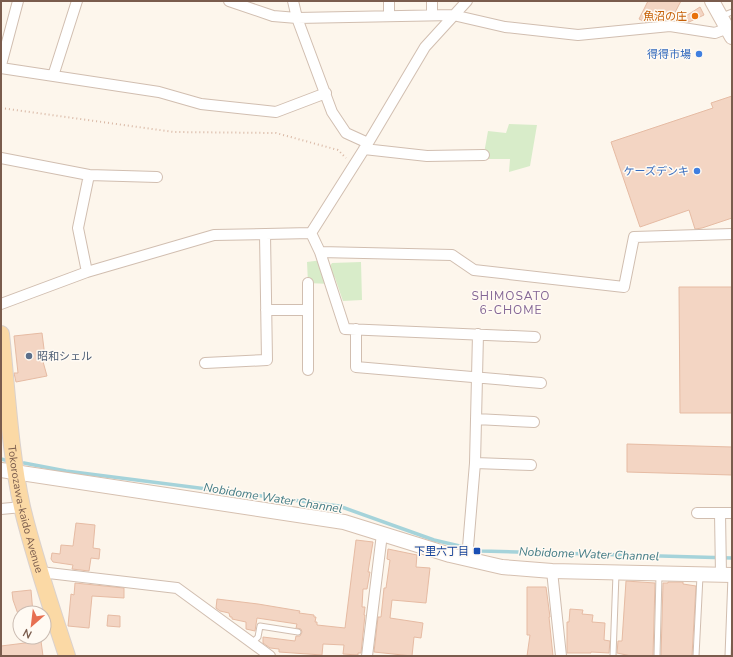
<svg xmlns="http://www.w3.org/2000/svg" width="733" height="657" font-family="'Nunito Sans','Noto Sans JP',sans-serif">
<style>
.green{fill:#d8ecc9}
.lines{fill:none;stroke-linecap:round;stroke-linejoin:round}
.stream{stroke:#a5d3da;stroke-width:3.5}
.building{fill:#f3d5c3;stroke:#e6bba3}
.lane-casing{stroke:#d1beb0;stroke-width:7}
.street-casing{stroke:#d1beb0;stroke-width:12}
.secondary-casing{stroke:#d6c0b0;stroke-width:16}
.primary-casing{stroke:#dad1cd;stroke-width:18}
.path{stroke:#d9b8a5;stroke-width:2;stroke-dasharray:1 3;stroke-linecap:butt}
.lane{stroke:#fff;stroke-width:5}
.street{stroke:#fff;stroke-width:10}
.secondary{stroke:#fff;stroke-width:14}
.primary{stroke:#fbd9a5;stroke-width:16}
.food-dot{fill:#e8710a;stroke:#fffaf3;stroke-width:1.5}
.shop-dot{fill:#3f7fe0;stroke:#fffaf3;stroke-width:1.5}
.service-dot{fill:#5c6f8a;stroke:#fffaf3;stroke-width:1.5}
.transit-dot{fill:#1a4fb4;stroke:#fffaf3;stroke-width:1.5}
.labels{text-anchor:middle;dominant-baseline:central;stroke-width:3;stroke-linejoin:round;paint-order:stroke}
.food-label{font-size:11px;fill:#c56008;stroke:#fffaf3;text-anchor:end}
.shop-label{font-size:11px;fill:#366cbe;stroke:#fffaf3;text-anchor:end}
.service-label{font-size:11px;fill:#4e5e75;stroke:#fffaf3;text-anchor:start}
.street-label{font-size:11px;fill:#7a5c4d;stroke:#fffaf3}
.transit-label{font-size:11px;fill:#164399;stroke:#fffaf3;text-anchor:end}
.neighbourhood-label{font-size:12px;letter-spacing:1px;fill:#846695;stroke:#fffaf3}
.water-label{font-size:12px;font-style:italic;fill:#437c86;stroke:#fffaf3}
</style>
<rect width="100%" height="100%" fill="#fdf6ec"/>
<path class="green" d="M509,124l28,1 -7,41 -21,6 1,-13h-27l5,-28 18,2z
M322,260l8,24 -22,-1 -1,-21z
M361,262l1,38 -19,1 -8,-23 -7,-9 4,-6z"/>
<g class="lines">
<path class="stream" d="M1,459l8,2
M24,463l42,8 273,35 95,34 47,11 251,7"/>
</g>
<path class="building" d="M648,1h33l-10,19 -14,1 -6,-3 -2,4h-4l-6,-3z
M700,7l4,8 -15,7 -11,-1z
M732,96v122l-30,10 -7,1 -6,-19 -49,17 -29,-85 102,-34 -2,-5z
M679,287h53v126h-52z
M42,333l3,24 -3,1 5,18 -31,6 -2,-9h4l-4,-37z
M627,444l105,3v28l-105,-3z
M76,523l19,2 -2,23 7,1 -1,10 -8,-1 -2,13 -17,-2 1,-4 -20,-3 -2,-3 1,-6 8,1 1,-9 12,1z
M356,540l17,2 -5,30h2l-3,17h-4l-1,18h3l-1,8h1l-4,38h-3v2l-15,-1 1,-9 -21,-1 -1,11 -43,-3v-3l-9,-1 -7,-5v-6l32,4 1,-5h4l2,-4 -1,-3 -5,-1 1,-4 -40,-6 -2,13 -9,-2v-7l-14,-3v-2h-2l-1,-4 -9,-2 -4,-3 1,-9 41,5 42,7 -1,2 15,2v2h2l-1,5h2v3l28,3z
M388,549l29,6 -1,12 14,1 -4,35 -34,-3 -2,18 33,5 -2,15 -7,-1 -2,19 -38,-4 4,-35h3l3,-29h2l4,-28 -3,-1z
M626,581l29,2 -2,73h-22l-14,-3 1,-12h4z
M668,582h15v2l13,2 -4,70h-31l2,-73h5z
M75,583l49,5v10l-32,-2 -3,32 -21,-2 3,-32 3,1z
M527,587h19l4,30h-1l4,39h-26l3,-21h-3z
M31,590l2,23 -15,1 -5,-14 -1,-8z
M570,609l13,1 -1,4 11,1 -1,7 13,1 -1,17 6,1 -1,12 -18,-1v1h-24v-31h2z
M108,615l12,1v11l-13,-1z
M41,641l2,15h-42v-10z"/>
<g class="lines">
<defs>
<path id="lane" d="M722,16l10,-4
M252,643l6,-6 2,-11 38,6
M613,656l3,-82
M657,656l2,-81
M696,656l4,-80
M728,656l3,-80"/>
<path id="street" d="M229,1l44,15 24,2 156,-3 52,12 73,8 92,-9 45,7 13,-5
M293,1l4,17 35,94 14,21 22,10
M432,15v-14
M389,16v-15
M1,65l17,-64
M1,68l158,24 42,12 75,8 50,-19
M53,76l24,-75
M364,149l63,7 57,-1
M1,158l88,17 68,2
M311,233l9,19 25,77 190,8
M320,252l132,3 22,15 150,17 10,-50 98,-3
M87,272l-9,-44 11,-53
M308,283v87
M1,304l86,-32 127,-37 97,-2 57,-90 57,-96 42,-46
M266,310h41
M356,329v38l185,16
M205,363l62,-3 -2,-126
M476,419l58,3
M475,463l56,2
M1,509l21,-2
M697,513h35
M720,513l1,62
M467,559l8,-96 3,-129
M552,571l9,85
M40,572l137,16 93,68
M367,656l15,-122"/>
<path id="secondary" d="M712,1l20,36
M1,470l343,52 106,33 52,12 50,4 180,4"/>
<g id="primary">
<path id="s1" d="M1,334c6,57 9,118 21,173 12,50 29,100 45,149"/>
</g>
</defs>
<use href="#lane" class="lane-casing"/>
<use href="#street" class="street-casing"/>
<use href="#secondary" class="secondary-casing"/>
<use href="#primary" class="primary-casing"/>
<path class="path" d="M1,108l173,24 102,1 62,17 8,8"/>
<use href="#lane" class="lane"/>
<use href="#street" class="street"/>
<use href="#secondary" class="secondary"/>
<use href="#primary" class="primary"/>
</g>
<circle class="food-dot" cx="695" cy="16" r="4"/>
<g class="shop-dot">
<circle cx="699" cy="54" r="4"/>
<circle cx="697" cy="171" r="4"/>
</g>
<circle class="service-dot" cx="29" cy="356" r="4"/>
<rect class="transit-dot" x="473" y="547" width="8" height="8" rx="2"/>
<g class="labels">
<g class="food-label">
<text x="687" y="16">魚沼の庄</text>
</g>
<g class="shop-label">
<text x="691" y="54">得得市場</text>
<text x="689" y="171">ケーズデンキ</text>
</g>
<g class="service-label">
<text x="37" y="356">昭和シェル</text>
</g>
<g class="street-label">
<text stroke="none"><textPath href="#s1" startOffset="177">Tokorozawa-kaido Avenue</textPath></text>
</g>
<g class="transit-label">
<text x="469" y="551">下里六丁目</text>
</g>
<g class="neighbourhood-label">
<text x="511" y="296">SHIMOSATO<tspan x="511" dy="14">6-CHOME</tspan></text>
</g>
<g class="water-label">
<text transform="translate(273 498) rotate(9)">Nobidome Water Channel</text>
<text transform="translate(589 554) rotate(2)">Nobidome Water Channel</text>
</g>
</g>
<rect width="733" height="657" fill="none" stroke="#7a5c4d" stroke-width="4"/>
<g transform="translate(32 625) rotate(208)"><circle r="19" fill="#fffaf3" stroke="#cabbb1"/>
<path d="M0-3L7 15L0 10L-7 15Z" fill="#e76f51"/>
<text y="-6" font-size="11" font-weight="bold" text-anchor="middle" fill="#7a5c4d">N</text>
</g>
</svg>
